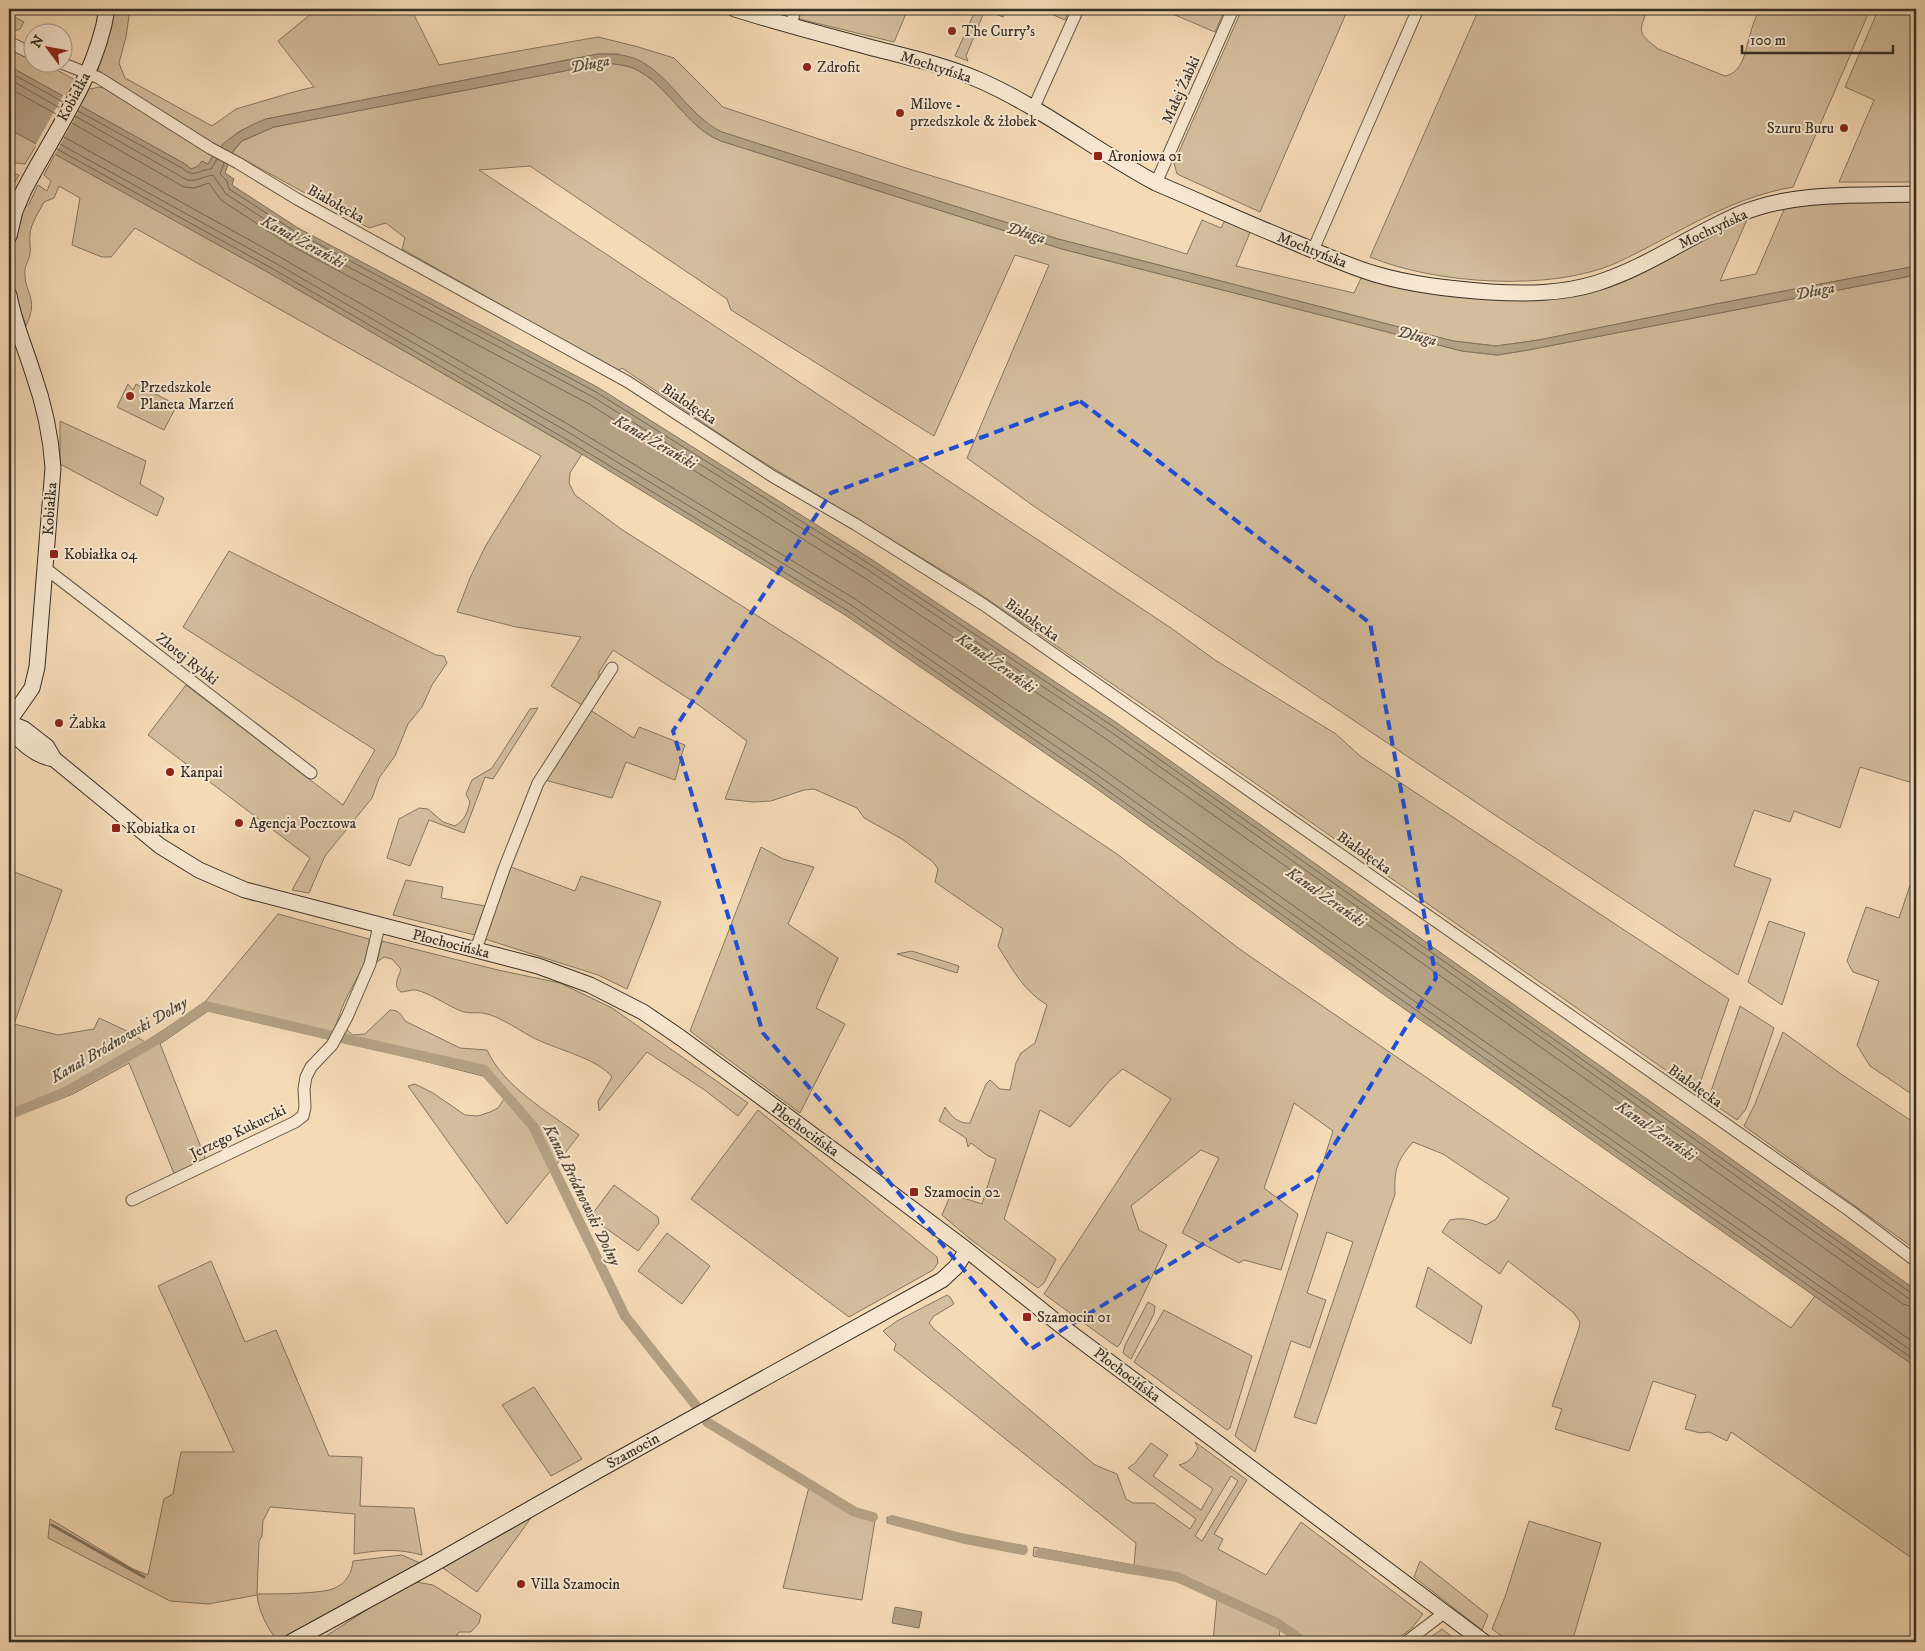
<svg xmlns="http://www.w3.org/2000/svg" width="1925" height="1651" font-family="'IM FELL DW Pica',serif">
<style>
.green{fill:#d4bd9d;stroke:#847660;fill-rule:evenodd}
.water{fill:#b4a084;stroke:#81725e}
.pier{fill:#f5dab6}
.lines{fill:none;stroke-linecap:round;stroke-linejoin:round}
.shore{stroke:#746754;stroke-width:1}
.stream{stroke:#81725e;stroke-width:3}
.canal{stroke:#b4a084;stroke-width:10}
.street-casing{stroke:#655948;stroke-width:13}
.secondary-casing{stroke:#352e24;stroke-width:17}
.street{stroke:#f8e7d0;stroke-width:11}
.secondary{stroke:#f8e7d0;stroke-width:15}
.marked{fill:none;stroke:#1d4ed8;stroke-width:4;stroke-dasharray:10 6;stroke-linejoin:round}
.poi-dot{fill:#8f2418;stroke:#f8e7d0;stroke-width:2}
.labels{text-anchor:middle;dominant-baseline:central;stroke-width:4;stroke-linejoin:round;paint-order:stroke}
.poi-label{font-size:15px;fill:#352e24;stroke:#f8e7d0;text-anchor:start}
.street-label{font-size:15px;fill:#352e24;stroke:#f8e7d0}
.water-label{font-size:16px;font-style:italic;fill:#554a3c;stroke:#f8e7d0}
</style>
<rect width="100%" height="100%" fill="#f5dab6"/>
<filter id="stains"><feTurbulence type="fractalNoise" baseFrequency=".004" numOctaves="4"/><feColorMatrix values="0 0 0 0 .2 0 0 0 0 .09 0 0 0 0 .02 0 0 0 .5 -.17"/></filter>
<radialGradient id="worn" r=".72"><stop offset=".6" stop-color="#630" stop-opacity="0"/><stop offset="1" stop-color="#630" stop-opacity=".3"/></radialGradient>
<path class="green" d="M114,9h16l-4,28 -7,26 6,15 87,48 24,-17 61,-18 17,-4 -36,-46 39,-32h94l28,56 159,-28 37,9 39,12 49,49 183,61 281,86 15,-34 19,8 4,-8 26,10 -15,36 118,27 9,-19 193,23 193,-82 -29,66 36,-7 30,-69 130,-6v67l-200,38 -177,36 -43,6 -43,-5 -395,-102 -337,-107 -12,-6 -54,-54 -37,-18h-20l-332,65 -26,12 -20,16 -120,-74 -2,-7z
M802,9h106l-14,33 -95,-23z
M972,9h35l-4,8 -18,-7 -19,46 2,5 -13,-5 20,-45z
M1040,9h30l-5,11z
M1161,9h64l-10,23z
M1242,9h106l-88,203 -83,-38 -3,-11z
M1479,9h169c-10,23 -10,24 10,40l67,27c19,-4 20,-26 25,-41 2,-9 6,-18 9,-26h157v173h-77l35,-82 -29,-13 31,-72 -7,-3 -76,175c-68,12 -116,48 -177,76 -65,29 -181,21 -246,-6z
M9,14l15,8 -4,7 -8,3 -3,-1z
M9,47l23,12v3c18,1 43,19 59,27l8,-2 5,1 109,67 -5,10 -17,4 -6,-5 -176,-98z
M606,63c9,1 19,2 27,5 35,15 52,59 88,73l341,108 400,102 35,4 31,-5 388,-75v509l-56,-17 -20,61 -46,-17 -4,11 -36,-12 -20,56 37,13 -33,96 -246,-162 -457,-306 -68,-49 82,-193 -34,-10 -81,181 -203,-126 -4,-11 -197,-133 -51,4 692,458 44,32 121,74 24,22 369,243 -32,93 -551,-385 -178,-121 -223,-135 -123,-83 -4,3 -216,-122 3,-11 -19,-15 -17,5 -137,-75 10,-12 32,-14z
M9,129l28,15 -12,20 -8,-1 -3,1 -4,8 9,3 -4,7 -6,2z
M55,154l216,120 311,180 -12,19 -1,10 6,12 46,34 201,128 295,197 121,94 553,380 24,-32 101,71v194l-185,-129 -4,9 -18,-9 -9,1 -15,-4 11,-34 -43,-14 -24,70 -74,-22 7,-20 -10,-3 27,-78 1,-6 -7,-10 -65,-51 -8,13 -58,-42 8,-12c14,-3 23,0 36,5l10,-6 13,-21 -66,-44 -30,-12c-16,19 -19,27 -18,52l-79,230 -22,-7 59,-175 -26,-10 -20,61 19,7 -16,48 -19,-7 -36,111 -20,-16 98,-305 -39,-28 -30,85 34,26 -17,56 -37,-10 -5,3 -57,-30 37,-75 -18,-8 -70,56 8,24 28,15 -47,99 -3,3 -73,-53 127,-195 -48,-30 -13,11 -40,47 -30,-17 -36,109 52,40 -12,24 -6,5 -68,-49 -28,-24 9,-21 31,10 14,-45 -8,-3 -17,-13 -3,4 -2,-9 -27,-17 6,-14c6,9 13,17 25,16l16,-39 4,-4 10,9 10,1 6,-27 5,-10 14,-10 12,-38c-23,-14 -35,-36 -49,-59l5,-17 -68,-47 3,-13 -5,-7 -31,-23 -38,-21 -7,-10 -43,-19 -10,1 -33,11 -18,1 -28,-3 22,-58 -47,-35 -87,-56 -14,22v6l-17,27 -31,-19 30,-49 -65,-10 -59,-15 13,-34 16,-33 55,-89 -406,-228 -24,29h-9l-30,-12 8,-47 -21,-12 -5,12 -10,4c-5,10 -13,21 -14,32 -1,7 1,13 0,20 -1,5 -4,10 -5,15 -2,25 15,27 1,57l-13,-38 1,-41 6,-34 9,-9 9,-19 9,6 4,-10 -7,-6z
M128,384l5,6 3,-6 41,21 -13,25 -47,-23z
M60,421l86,40 -6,23 24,14 -7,18 -97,-52z
M229,551l207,104 8,1 3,7 -15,22 -10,22 -14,17 -13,32 -16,22 -7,20 -47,58 -16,37 -17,-3 18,-32 -162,-123 38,-50 157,120 32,-55 -192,-123z
M538,708l-45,71 -8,-2 -21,56 -35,-13 -19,46 -23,-8 12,-39 20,-11 9,1 15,13 12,4c10,-6 12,-13 15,-24l-4,-8 6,-14 20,-12 38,-59z
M590,710l44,28 5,-11 46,18c-5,12 -6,23 -10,35l-49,-18 -14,36 -67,-18z
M761,847l22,12 31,8 -26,57 50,34 -22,50 29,16 -45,89 -110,-82z
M511,867l64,24 6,-15 80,26 -34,87 -29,-14 -113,-36z
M1916,868v229l-46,-31 -13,-21 22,-64 -26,-9 -6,-11 19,-54 33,11z
M9,870l53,20 -48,134 44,11 36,-6 5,-11 30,14 16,10 59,-39 48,-57 26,-32 91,25c0,24 -15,42 -25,64 -5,12 -8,25 -15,36l-121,-28 -48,33 46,116 -31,16 -46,-113 -56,31 -64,25z
M406,880l37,7 -2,11 44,8 -10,29 -82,-20z
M1769,921l36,12 -23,72 -34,-23z
M382,941l116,29 62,13 52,25 136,95 -10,13 -32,-25 -59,-39 -48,59 -1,-10 14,-24c-14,-18 -53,-27 -74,-37 -16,-7 -37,-24 -55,-27 -8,-1 -14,1 -22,-2 -15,-6 -29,-17 -45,-21 -4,-1 -10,2 -15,2 -9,-6 -2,-15 0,-23l-9,-10 -8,-2 -7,5z
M912,951l47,15 -2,7 -60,-19z
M1740,1006l34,22 -28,81 -9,11 -29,-20z
M390,1010c9,0 11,4 15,11l55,27 27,2c17,37 60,61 92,85l-23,30 69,147 75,94 -4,3 -73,-91 -71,-149 -45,55 -99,-138 7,-2 18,9 32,22 13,1 12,-4 8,-4 6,-9 -21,-23 -143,-36 7,-17v7l6,5 12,-1z
M1783,1032l58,42 75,50v126l-172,-124 11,-22z
M758,1110l179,147 1,6 -5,7 -84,47 -158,-118z
M614,1185l44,32 1,6 -21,28 -48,-34z
M667,1233l43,33 -28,38 -44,-33z
M211,1261l34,81 31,-12 53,126 33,1 -2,49 54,2 8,47c-27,-7 -41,-5 -68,-1l1,-40 -85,-7 -7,14 -1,15 -3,5 -2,53c16,0 66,0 78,-6 11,-5 17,-15 18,-27l49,-6 20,9 -144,77c-11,-13 -19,-29 -21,-46l-49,9 -38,-3 -122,-63 2,-19 83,50 15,6 16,-76 9,-5 8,-42h53l-76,-166z
M1428,1267l54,39 -11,38 -55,-37z
M947,1295l3,2 4,7 -20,12 -5,7 5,6 161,136 22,9 9,25 7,4h21l36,26 6,-10 -68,-51 7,-5 16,-20 17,12 -15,21 48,34 12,-21 -34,-24c11,-3 14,-8 19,-17l-3,-6 52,38 -33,54 9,5 -5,10 48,26 35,-53 122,92 -11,14 -19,14h-93l-20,-15 -1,15h-66l4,-44 -53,-22 -30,-5 -1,3 -100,-18 1,-9 100,18 2,-22 -242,-193 2,-6 -13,-13 14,-10zM1231,1476l7,5 -36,60 -7,-5z
M1148,1302l7,4 -1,8 -23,45 -8,-6 2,-8z
M1164,1310l88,46 -22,72 -3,2 -93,-68z
M534,1387l48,72 -31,17 -49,-71z
M706,1417l150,92 20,5 -14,86 -79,-12 26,-101 -109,-68z
M887,1517l75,19 64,10v7l-65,-12 -74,-18z
M531,1518l-54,74 -34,-24 9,-6z
M1529,1521l72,22 -29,99h-62l-18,-13 13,-32z
M1420,1561l68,54 -6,15 -68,-53z
M411,1581l22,4 48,30 -2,8 -8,9h-12l-7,10h-135z
M1442,1629l17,13h-35z"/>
<path class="water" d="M598,54c13,0 26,0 38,5 34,15 52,57 86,73l336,107 395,102 43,5 43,-6 177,-36 200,-38v9l-388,75 -31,5 -35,-4 -400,-102 -341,-108c-36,-14 -53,-58 -88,-73 -8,-3 -18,-4 -27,-5l-332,64 -32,14 -8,8 -9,24 9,6 -2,6 66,43 301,160 275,173 243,162 799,567v77l-530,-371 -296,-212 -245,-169 -283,-173 -291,-168 -262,-145v-63l176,98 6,5 7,-3 4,-5 6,3c12,-23 35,-36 58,-45z
M895,1607l27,5 -3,16 -27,-5z"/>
<path class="pier" d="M64,94l18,11 -28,51 -19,-10z"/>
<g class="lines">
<path class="shore" d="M9,72l54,30
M9,79l51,29
M9,88l47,26
M78,111l104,57c13,11 15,2 29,1l6,-10
M75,116l112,64c9,2 17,-4 26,-5l13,19 66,43 301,160 275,173 243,162 797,566 8,2
M72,123l112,64 10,1 15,-5 12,17 67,44 301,160 274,173 243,162 797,565 13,4
M64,137l216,120 291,169 284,173 246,169 296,212 519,364
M60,144l217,120 291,168 283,173 245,169 297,212 523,368
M57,149l216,120 291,169 284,173 245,169 296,211 527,370
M224,163l-4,11 7,7 2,8 67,43 300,160 275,173 243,162 797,566 5,1"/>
<path class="stream" d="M52,1525l92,52"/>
<path class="canal" d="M342,1038l142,32 49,56 92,190 72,91
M9,1115l58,-24 91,-52 48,-33 127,30
M707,1422l148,90 18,5
M892,1520l69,18 62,12
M1040,1553l137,24 100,46 27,19"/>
<defs>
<path id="street" d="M791,26l4,-17
M9,42l23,12
M59,62l40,16 111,70 28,15 59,36 331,183 144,94 83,48 129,81 866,606 66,50
M1033,109l45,-100
M1156,183l77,-174
M9,194l11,4
M1313,250l105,-241
M45,568l266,205
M476,949l28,-80 34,-86 74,-115
M132,1200l163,-78 8,-6 2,-9 -1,-18 2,-12 5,-10 21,-22 15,-28 23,-53 9,-38
M1406,1642l38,-29"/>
<path id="secondary" d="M735,9c47,15 94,27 142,40 35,9 69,17 102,31 62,27 117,71 177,103 47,20 93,41 140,60 26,11 52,23 79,31 37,11 76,15 115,18 36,2 72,2 107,-9 51,-16 95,-49 145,-70 54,-22 116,-17 174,-19
M9,236l6,-25 9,-21c30,-58 73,-115 83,-181
M9,295c5,28 16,52 24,78 11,31 18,63 20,95l-16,199 -5,21 -23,33
M9,723l15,6 23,18 7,12 106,87 39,24 46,20 293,76 52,19 53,27 38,26 178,131 108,81 97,78 420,314
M9,725c9,16 26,31 45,34
M291,1642l139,-76 167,-95 345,-191 14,-13 11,-17"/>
</defs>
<use href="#street" class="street-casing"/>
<use href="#secondary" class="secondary-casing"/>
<use href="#street" class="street"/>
<use href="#secondary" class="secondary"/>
</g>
<path class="marked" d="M1080,401l290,222 66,355 -120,197 -285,174 -268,-316 -90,-302 158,-238z"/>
<g class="poi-dot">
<circle cx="952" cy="31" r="5"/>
<circle cx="807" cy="67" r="5"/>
<circle cx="900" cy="113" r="5"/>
<circle cx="1844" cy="128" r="5"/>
<rect x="1093" y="151" width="10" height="10" rx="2.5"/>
<circle cx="130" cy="396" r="5"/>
<rect x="49" y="549" width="10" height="10" rx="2.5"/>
<circle cx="59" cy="723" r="5"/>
<circle cx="170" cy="772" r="5"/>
<circle cx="239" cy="823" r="5"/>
<rect x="111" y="823" width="10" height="10" rx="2.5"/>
<rect x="909" y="1187" width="10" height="10" rx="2.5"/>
<rect x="1022" y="1312" width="10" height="10" rx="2.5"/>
<circle cx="521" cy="1584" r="5"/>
</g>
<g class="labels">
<g class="poi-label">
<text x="962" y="31">The Curry's</text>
<text x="817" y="67">Zdrofit</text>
<text x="910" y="104">Milove -<tspan x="910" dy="17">przedszkole &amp; żłobek</tspan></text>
<text x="1834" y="128" text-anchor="end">Szuru Buru</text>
<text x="1108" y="156">Aroniowa 01</text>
<text x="140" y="387">Przedszkole<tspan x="140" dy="17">Planeta Marzeń</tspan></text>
<text x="64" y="554">Kobiałka 04</text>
<text x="69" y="723">Żabka</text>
<text x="180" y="772">Kanpai</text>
<text x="249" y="823">Agencja Pocztowa</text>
<text x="126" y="828">Kobiałka 01</text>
<text x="924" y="1192">Szamocin 02</text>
<text x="1037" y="1317">Szamocin 01</text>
<text x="531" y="1584">Villa Szamocin</text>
</g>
<g class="street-label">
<text transform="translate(936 67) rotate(18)">Mochtyńska</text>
<text transform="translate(1181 90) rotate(-66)">Małej Żabki</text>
<text transform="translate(74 97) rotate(-62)">Kobiałka</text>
<text transform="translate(336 204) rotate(29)">Białołęcka</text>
<text transform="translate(1713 229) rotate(-25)">Mochtyńska</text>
<text transform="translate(1312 250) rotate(22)">Mochtyńska</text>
<text transform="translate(689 404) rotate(33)">Białołęcka</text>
<text transform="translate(50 509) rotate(-86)">Kobiałka</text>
<text transform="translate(1032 620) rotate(35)">Białołęcka</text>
<text transform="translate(187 659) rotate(38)">Złotej Rybki</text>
<text transform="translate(1364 853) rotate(35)">Białołęcka</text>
<text transform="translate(451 944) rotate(14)">Płochocińska</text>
<text transform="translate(1695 1086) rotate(35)">Białołęcka</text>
<text transform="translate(805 1130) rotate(36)">Płochocińska</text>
<text transform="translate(238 1132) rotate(-26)">Jerzego Kukuczki</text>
<text transform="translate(1127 1375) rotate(37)">Płochocińska</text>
<text transform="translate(633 1451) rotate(-29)">Szamocin</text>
</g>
<g class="water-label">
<text transform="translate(590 64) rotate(-11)">Długa</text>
<text transform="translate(1026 233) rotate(17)">Długa</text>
<text transform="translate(303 242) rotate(29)">Kanał Żerański</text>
<text transform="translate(1815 291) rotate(-11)">Długa</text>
<text transform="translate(1417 336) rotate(14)">Długa</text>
<text transform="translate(655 442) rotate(30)">Kanał Żerański</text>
<text transform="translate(996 663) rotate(35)">Kanał Żerański</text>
<text transform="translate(1326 897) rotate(35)">Kanał Żerański</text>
<text transform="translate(119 1040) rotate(-30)">Kanał Bródnowski Dolny</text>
<text transform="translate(1656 1131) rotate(35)">Kanał Żerański</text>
<text transform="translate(582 1195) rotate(64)">Kanał Bródnowski Dolny</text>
</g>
</g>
<rect width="1925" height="1651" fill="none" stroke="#f5dab6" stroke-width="30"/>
<rect x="10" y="10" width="1905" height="1631" fill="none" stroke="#352e24" stroke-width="2.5"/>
<rect x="15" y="15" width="1895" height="1621" fill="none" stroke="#352e24"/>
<g transform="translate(48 48) rotate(302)"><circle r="24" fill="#f8e7d0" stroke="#aa9d8b"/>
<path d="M0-4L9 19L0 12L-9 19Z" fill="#8f2418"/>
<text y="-8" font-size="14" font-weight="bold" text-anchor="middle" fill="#352e24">N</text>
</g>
<path d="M1742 45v8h151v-8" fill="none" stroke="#352e24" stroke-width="2.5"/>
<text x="1750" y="45" font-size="15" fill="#352e24" stroke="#f8e7d0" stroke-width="4" paint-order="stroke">100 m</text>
<rect width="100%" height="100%" filter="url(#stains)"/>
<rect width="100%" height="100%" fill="url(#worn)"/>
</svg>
